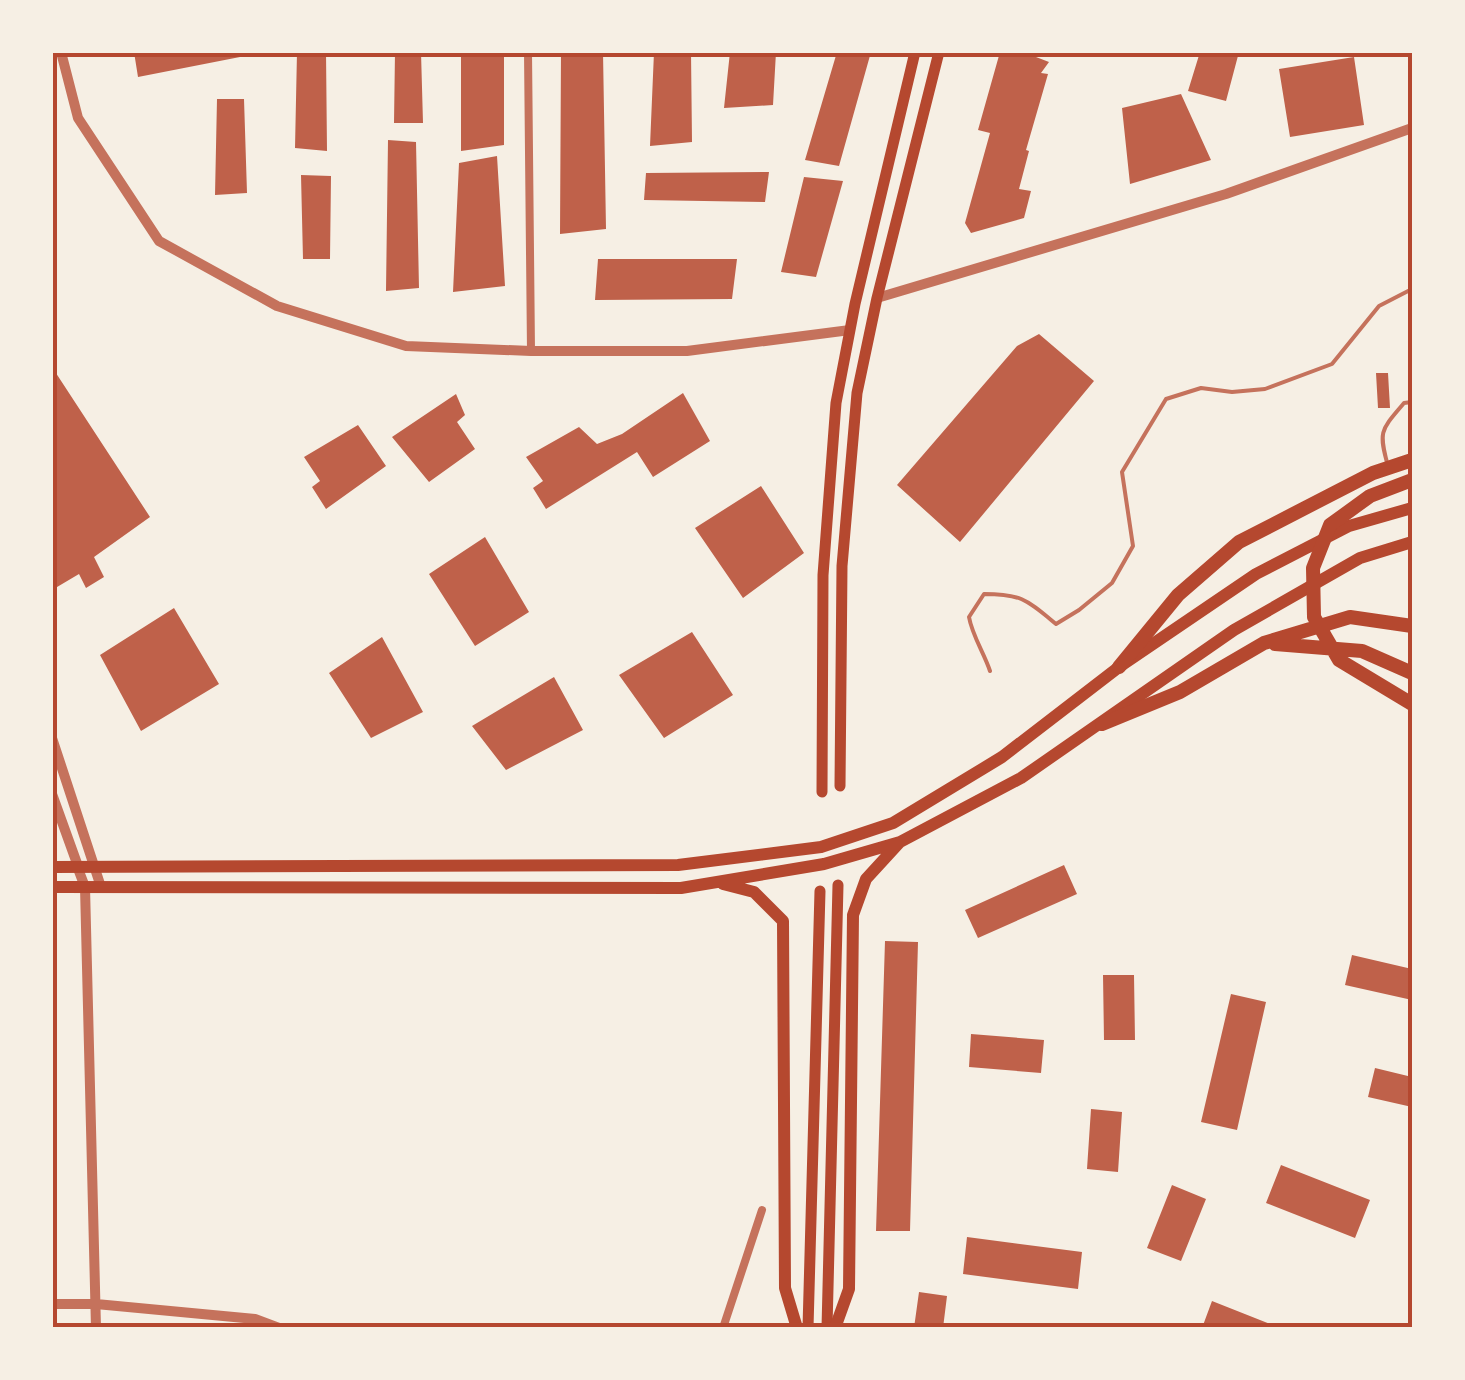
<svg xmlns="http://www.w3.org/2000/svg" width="1465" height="1380" font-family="Roboto,sans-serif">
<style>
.building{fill:#bf614a}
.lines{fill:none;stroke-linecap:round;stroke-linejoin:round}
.service{stroke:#c5725c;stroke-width:4}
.minor{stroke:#c5725c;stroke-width:8}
.tertiary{stroke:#c5725c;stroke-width:10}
.secondary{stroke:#b5482f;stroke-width:11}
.primary{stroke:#b5482f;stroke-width:12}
.trunk{stroke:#b5482f;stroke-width:14}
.neatline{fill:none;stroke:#b5482f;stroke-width:4}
</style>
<rect width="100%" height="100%" fill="#f6efe4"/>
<path class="building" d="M134,52h105l1,5 -102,20z
M297,52h29l1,99 -32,-3z
M395,52h26l2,71h-29z
M461,52h43v93l-43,6z
M561,52h42l3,177 -46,5z
M654,52h37l1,90 -42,4z
M730,52h46l-3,53 -49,3z
M837,52h34l-32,114 -34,-6z
M1000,52h23l26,10 -8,11 7,1 -22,76 3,1 -10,38 12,2 -7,27 -53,15 -6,-10 25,-90 -12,-3z
M1200,52h39l-13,49 -38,-10z
M1354,57l10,68 -74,12 -11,-68z
M1181,94l30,66 -81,24 -8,-76z
M217,99h27l3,94 -32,2z
M388,140l28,2 3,146 -33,3z
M497,156l8,130 -52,6 6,-129z
M769,172l-4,30 -121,-2 2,-27z
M301,175l30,1 -1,83h-27z
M804,177l39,4 -27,96 -35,-5z
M598,259h139l-5,40 -137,1z
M1039,334l55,47 -134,161 -63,-57 120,-139z
M52,367l98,150 -56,40 10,20 -18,11 -7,-14 -27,16z
M1376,373h12l2,35h-12z
M683,393l27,48 -57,36 -16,-25 -91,57 -13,-21 10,-7 -17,-24 53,-30 18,17 25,-10z
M456,394l9,21 -8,7 18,27 -46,33 -37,-45z
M358,425l28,41 -60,43 -14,-22 8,-6 -16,-24z
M761,486l43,67 -61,45 -48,-70z
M485,537l44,75 -54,34 -46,-72z
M174,608l45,76 -78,47 -41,-76z
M692,632l41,63 -69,43 -45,-63z
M382,637l41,75 -52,26 -42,-65z
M554,677l29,53 -77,40 -34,-44z
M1064,865l13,29 -99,44 -13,-28z
M885,941l33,1 -8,289h-34z
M1352,955l60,14v31l-67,-15z
M1103,975h31l1,65h-31z
M1231,994l35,8 -29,128 -36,-8z
M971,1034l73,6 -3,33 -72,-6z
M1375,1068l37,9v30l-44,-10z
M1091,1109l31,3 -4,60 -31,-3z
M1281,1165l89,35 -15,38 -89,-35z
M1172,1185l34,14 -25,62 -34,-13z
M967,1237l115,15 -4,37 -115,-15z
M919,1292l28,4 -4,32h-29z
M1212,1301l66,26v1h-76z"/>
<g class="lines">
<path class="service" d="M1388,466c-10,-35 -7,-36 16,-63l8,-1
M990,671c-6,-18 -18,-36 -21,-54l15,-23c38,0 43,6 72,30l23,-14 33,-27 21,-37 -11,-74 44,-73 35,-11 31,4 33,-3 67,-25 47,-58 33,-17"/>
<path class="minor" d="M528,52l3,299
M723,1328l39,-118"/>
<path class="tertiary" d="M61,52l17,66 81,123 118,65 129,40 125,5h156l163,-21
M877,298l349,-104 186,-66
M52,738l49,149
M52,794l27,75
M77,866l8,21 11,441
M52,1304h44l159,15 24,9"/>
<path class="secondary" d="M840,786l2,-220 15,-173 20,-95 62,-246
M822,792l1,-217 13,-172 19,-99 60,-252
M808,1328l12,-437
M827,1328l11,-443"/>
<path class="primary" d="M52,867l626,-2 143,-18 72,-24 109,-66 117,-90 137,-93 93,-48 63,-18
M723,884l31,8 29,29 2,367 12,40
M52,887l629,1 143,-24 76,-22 121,-64 213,-148 126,-72 52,-16
M835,1328l14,-39 4,-374 13,-36 33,-36"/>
<path class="trunk" d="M1412,480l-42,16 -40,29 -17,43 1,49 25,43 73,44
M1275,644l87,7 50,22
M1119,667l59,-72 61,-53 134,-69 39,-13
M1102,724l78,-32 84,-49 86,-26 62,9"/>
</g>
<rect width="1465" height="1380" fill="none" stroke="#f6efe4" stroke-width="110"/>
<rect x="55" y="55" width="1355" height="1270" class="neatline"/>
</svg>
